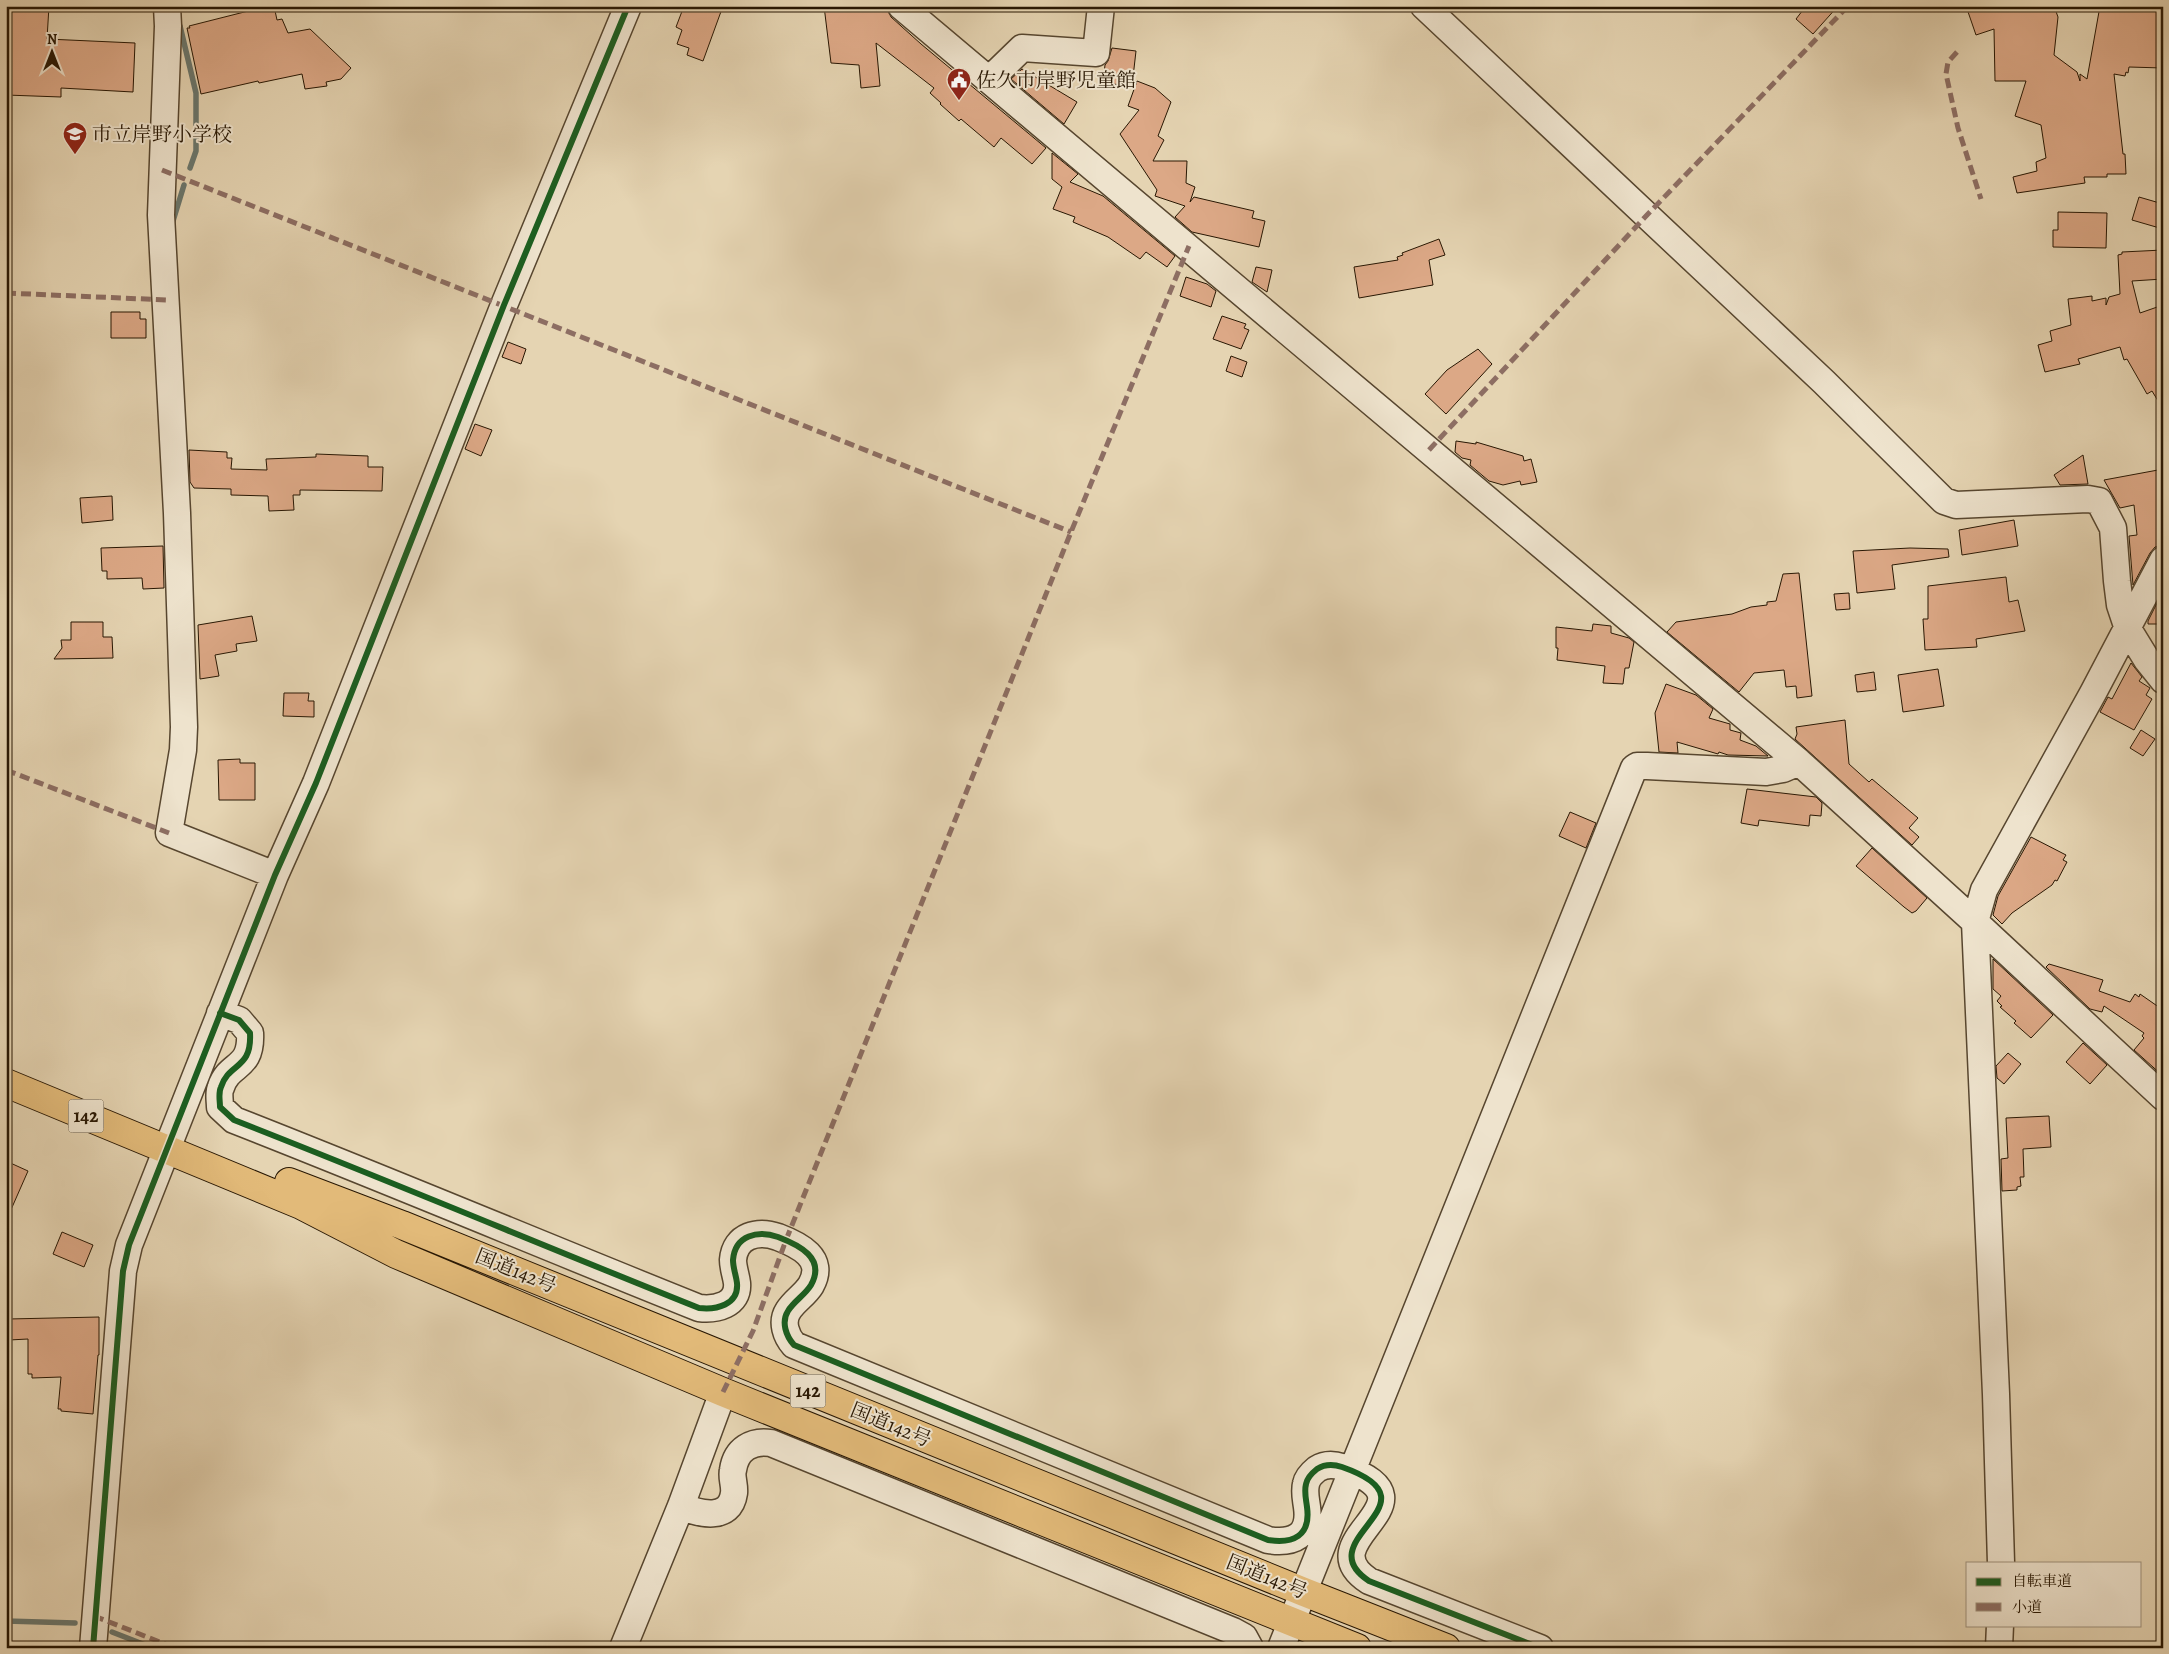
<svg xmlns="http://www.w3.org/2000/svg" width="2169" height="1654" font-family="Alegreya,'Noto Serif JP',serif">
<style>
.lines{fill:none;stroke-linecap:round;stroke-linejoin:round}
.stream{stroke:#6b776d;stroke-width:5.5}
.building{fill:#dca886;stroke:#281703}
.minor-casing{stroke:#57462f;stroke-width:29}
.highway-casing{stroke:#281703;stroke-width:30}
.minor{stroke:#eee3cd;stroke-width:26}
.highway{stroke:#e2ba79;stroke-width:28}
.quiet{stroke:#8d6e63;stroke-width:5;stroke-dasharray:10 5;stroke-linecap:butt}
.cycleway-casing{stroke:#eee3cd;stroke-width:9}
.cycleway{stroke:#1b5e20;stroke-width:6}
.labels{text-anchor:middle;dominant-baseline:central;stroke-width:4;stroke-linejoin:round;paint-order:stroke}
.shield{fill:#eee3cd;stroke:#635440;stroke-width:1}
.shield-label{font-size:19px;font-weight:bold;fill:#281703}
.poi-label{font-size:20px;fill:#281703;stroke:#eee3cd;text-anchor:start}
.street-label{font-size:20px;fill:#281703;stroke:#eee3cd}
</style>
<rect width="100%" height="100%" fill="#e5d4b2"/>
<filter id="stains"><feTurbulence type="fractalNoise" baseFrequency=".004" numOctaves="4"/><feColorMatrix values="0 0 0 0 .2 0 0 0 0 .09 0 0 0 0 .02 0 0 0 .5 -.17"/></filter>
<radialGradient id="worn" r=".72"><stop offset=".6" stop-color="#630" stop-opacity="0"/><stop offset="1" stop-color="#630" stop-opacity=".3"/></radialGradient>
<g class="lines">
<path class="stream" d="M180,26l16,67v58l-6,17
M173,221l11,-36
M6,1621l69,2
M112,1632l41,16"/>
</g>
<path class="building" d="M6,6h43l-2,33 88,4 -2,49 -72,-4v9l-55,-2z
M268,6h6l3,14 5,-1 6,14 22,-4 41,39 -10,11 -15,3 1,4 -22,3 -3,-15 -43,9 -1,-2 -57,13 -14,-66h3l-1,-2z
M684,6h39l-20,55 -16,-6 2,-7 -12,-4 5,-14 -6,-3z
M824,6h62l5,11 30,27 125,104 -14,16 -31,-26 -7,9 -33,-28 -2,2 -19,-17 1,-1 -11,-10 4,-5 -58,-45 4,43 -19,2 -2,-23 -28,-2z
M1806,6h32l-25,28 -17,-15z
M1966,6h88l4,11 -4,38 23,17 3,9v-7l7,5 13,-73h19l3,3 41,-2v61l-34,-1 -1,6 -2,-1 -1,4 -11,-2 9,80h2l1,20h-19v3h-23l1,6 -68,10 -4,-16 24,-6 -1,-9 10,-4 -5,-33 -26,-9 11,-35h-31l-1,-52 -18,6z
M1112,48l24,3 -4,35 -29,-3 2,-18 3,-4z
M1022,69l55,33 -13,22 -53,-45z
M1137,81l18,7 16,14 -13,34 6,4 -11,21h34l-1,22 9,4 -5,15 4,-5 60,14 -2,7 13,3 -6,26 -67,-15 -17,-15 10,-11 -30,-10 2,-6 -37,-56 19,-24 -11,-4z
M1052,153l26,21 -8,8 33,14 72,60 -8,11 -21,-15 -6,7 -32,-22 -35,-15 2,-5 -22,-8 9,-22 -10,-8z
M2139,197l24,7v25l-31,-9z
M2058,212l49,1 -1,35 -53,-1v-17h5z
M1439,239l6,16 -16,5 4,25 -74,13 -5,-31 44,-7 -1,-3 6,-2 -1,-2z
M2163,250v29l-31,2 8,32 23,-8v28l-2,5 2,7v64l-11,-18 -5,3 -20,-35 -3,1 -4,-13 -42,12 2,5 -35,8 -7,-27 14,-4 -2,-10 21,-6 -3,-26 24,-3v5l14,-3v7l3,-8 11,-3 -2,-39 4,-1v-2z
M1256,267l16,3 -5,22 -15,-10z
M1186,277l21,7 9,7 -5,16 -31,-11z
M111,312h29v7h6v19h-35z
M1222,316l24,8 -2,4 5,2 -8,19 -28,-10z
M508,342l18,7 -5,15 -19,-7z
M1478,349l14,15 -46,50 -21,-20 22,-24z
M1231,356l16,6 -5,15 -16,-6z
M475,424l17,6 -11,26 -16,-7z
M1456,441l20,3v-2l47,14 1,5 7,-2 6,23 -16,3 -1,-4 -17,4 -14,-4 -19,-16 1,-5 -9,-2 -7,-6z
M189,450l38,2v6h5l-1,11 36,1 -1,-11 50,-2v-3l52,2v11h15l-1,24 -82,-1v5h-7l1,15 -25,1 -1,-15 -37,-1v-6l-37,-1 -4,-6z
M2083,455l5,29 -28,1 -6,-10z
M2158,470v3l5,-1v33l-3,1 3,33 -4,1 1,6 -5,1 -5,6 -17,32 -4,-49 8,-1 -3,-30 -14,3 -16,-28z
M112,496l1,24 -31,3 -2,-25z
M2014,520l4,26 -56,9 -3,-25z
M163,546l1,42 -21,1 -1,-11 -35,1v-8h-5l-1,-23z
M1910,548l38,1 1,8 -57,8 3,24 -38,4 -4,-42z
M1799,573l13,123 -15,2 -1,-12 -10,1 -2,-17 -30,3 -15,19 -72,-60 9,-10 56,-8 19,-7 16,-2v-3l9,-1 7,-27z
M2006,577l3,25 9,-2 7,31 -49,8 1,8 -52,3 -2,-31h5v-33z
M1849,593l1,16 -14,1 -2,-16z
M2161,595l2,29h-15v-3z
M252,616l5,25 -21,3 1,7 -22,4 4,21 -19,3 -2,-54z
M71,622h32v15h9l1,21 -59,1 8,-11 -1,-8h10z
M1593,624l18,2v7l18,5 5,4 -5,26h-4l-2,16 -20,-1 2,-17 -48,-6 1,-12h-2v-21l36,4z
M2131,663l11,14 -3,4 11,7 -4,7 6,4 -18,31 -34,-18 8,-15 4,2z
M1938,669l6,37 -41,6 -5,-37z
M1874,672l2,18 -19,2 -2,-17z
M1666,684l30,11 17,14 -4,9 21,6v6l11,3 -1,7 16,6 12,10 -40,-1 -9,-3 -1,2 -41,-12 1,11 -19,-1 -4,-39z
M284,693h25l-1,8h6v16l-31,-1z
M1845,720l4,44 20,18 3,-3 46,39 -9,10 10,9 -7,8 -117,-106 2,-5 -1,-7z
M2141,730l14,9 -12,17 -13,-8z
M240,759v4h15v37h-36l-1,-40z
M1747,789l69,8 6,6 -1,13 -11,-1 -1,11 -50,-6 -1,6 -17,-3z
M1570,812l26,11 -10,25 -27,-12z
M2031,837l35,18 -3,5 4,2 -10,19 -2,-1 -3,5 -40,28 -10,11 -9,-9 5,-19z
M1872,848l55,50 -11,13 -4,2 -8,-6 -48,-41z
M1993,959l60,56 -22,23 -17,-15 2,-2 -16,-14 2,-1 -5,-5 4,-5 -8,-7z
M2049,964l54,16 -4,11 31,11 5,-8 4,3 1,-3 23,16v66l-29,-26 10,-12 -2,-2 2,-3 -40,-27 -2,6 -12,-3 -44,-42z
M2083,1043l24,22 -17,19 -24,-22z
M2008,1053l13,11 -17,20 -7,-6 -1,-12z
M2049,1116l2,31 -28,2 1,28h-4l1,9 -4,1v3l-15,1 -1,-32 7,-1 -2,-40z
M6,1161l22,10 -22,50z
M62,1232l31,13 -9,22 -31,-13z
M99,1317v38h-1l-5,59 -32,-3v-2h-3l3,-32 -29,1v-4h-4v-35l-19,1 -1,-21z"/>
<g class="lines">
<defs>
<path id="minor" d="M167,6l1,20 -7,189 16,298 7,214 -1,23 -14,83 106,42
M901,6l898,756 176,160 188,175
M1424,6l400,376 120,119 12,4 132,-6 11,2 14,27 4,53 3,24 8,24 19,31 16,20
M989,80l33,-32 74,5 5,-47
M220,1013l19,7 11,13c2,37 -21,29 -29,54 -3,6 -1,13 -1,20l14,13c156,61 310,126 465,188 17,2 40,-3 38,-25 -1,-8 -4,-15 -4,-23 2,-25 25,-30 45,-23 21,8 48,21 33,48 -6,10 -17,16 -23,26 -7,11 -2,25 6,34l474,195c25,4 43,-4 39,-33 -1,-8 -3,-15 -1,-23 1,-6 6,-11 11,-15 8,-5 16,-5 25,-2 103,36 -37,72 27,114l171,67
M681,1506c18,8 49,16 53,-13 1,-8 -3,-16 -1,-23 3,-21 19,-30 38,-27l462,188 11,6 6,11
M2001,1563l-5,-169 -21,-472 9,-32 109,-197 70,-133
M93,1648l30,-377 6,-26 146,-370 41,-92 188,-478 124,-299
M623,1648l58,-142 42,-114
M1281,1648l353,-880 3,-2h10l119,6 17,-3 16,-7
M1999,1648l1,-23"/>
<path id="highway" d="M6,1083l295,122 95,49 327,138 634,256
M289,1182l113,43 902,367 142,56"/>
</defs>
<use href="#minor" class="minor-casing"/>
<use href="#highway" class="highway-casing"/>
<use href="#minor" class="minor"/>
<use href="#highway" class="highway"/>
<path class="quiet" d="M1957,52l-9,10 -2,12 12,54 23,71
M162,170l909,362
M6,293l161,7
M1429,450l218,-235 201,-209
M6,770l163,63
M723,1392l30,-61 33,-91 285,-708 118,-286
M94,1616l81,32"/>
<defs>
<path id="cycleway" d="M220,1013l19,7 11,13c2,37 -21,29 -29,54 -3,6 -1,13 -1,20l14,13c156,61 310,126 465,188 17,2 40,-3 38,-25 -1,-8 -4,-15 -4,-23 2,-25 25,-30 45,-23 21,8 48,21 33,48 -6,10 -17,16 -23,26 -7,11 -2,25 6,34l474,195c25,4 43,-4 39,-33 -1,-8 -3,-15 -1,-23 1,-6 6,-11 11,-15 8,-5 16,-5 25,-2 103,36 -37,72 27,114l171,67
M93,1648l30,-377 6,-26 146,-370 41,-92 188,-478 124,-299"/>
</defs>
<use href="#cycleway" class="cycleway-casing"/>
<use href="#cycleway" class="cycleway"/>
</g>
<defs>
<symbol id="civic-pin" viewBox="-11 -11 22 30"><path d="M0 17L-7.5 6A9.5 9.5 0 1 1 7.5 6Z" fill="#8f2418" stroke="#eee3cd"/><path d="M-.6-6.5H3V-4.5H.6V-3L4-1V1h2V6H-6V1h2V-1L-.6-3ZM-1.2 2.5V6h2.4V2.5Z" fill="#fff"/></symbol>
<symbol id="school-pin" viewBox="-11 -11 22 30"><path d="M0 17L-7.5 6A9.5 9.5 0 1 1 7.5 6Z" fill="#8f2418" stroke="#eee3cd"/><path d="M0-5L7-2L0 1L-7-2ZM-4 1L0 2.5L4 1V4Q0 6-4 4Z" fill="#fff"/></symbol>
</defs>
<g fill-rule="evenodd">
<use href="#civic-pin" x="945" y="66" width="28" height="38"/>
<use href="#school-pin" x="61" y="120" width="28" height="38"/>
</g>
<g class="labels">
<g class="shield">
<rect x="68.5" y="1099.5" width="35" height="33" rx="4"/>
<rect x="790.5" y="1374.5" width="35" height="33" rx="4"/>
</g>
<g class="shield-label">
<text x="86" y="1116">142</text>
<text x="808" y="1391">142</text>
</g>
<g class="poi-label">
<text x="976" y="80">佐久市岸野児童館</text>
<text x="92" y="134">市立岸野小学校</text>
</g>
<g class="street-label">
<text transform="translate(516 1271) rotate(22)">国道142号</text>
<text transform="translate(891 1425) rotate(22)">国道142号</text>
<text transform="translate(1267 1577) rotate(22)">国道142号</text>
</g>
</g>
<rect width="2169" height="1654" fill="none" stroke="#e5d4b2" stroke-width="25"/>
<rect x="8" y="8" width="2154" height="1639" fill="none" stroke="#281703" stroke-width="2.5"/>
<rect x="12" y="12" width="2144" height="1629" fill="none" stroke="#281703"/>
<rect x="1966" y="1562" width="175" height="65" fill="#eee3cd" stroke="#9f917c"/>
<rect x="1976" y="1578" width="25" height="8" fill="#1b5e20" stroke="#9f917c"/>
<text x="2012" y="1586" font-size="15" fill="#281703">自転車道</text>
<rect x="1976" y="1603" width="25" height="8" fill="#8d6e63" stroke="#9f917c"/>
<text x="2012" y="1612" font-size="15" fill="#281703">小道</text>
<g transform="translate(52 52)" stroke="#eee3cd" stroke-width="4" paint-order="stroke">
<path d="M0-4L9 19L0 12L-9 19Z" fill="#281703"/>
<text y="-8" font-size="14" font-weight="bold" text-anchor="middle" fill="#281703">N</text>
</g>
<rect width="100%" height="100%" filter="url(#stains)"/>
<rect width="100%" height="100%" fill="url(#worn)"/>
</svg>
